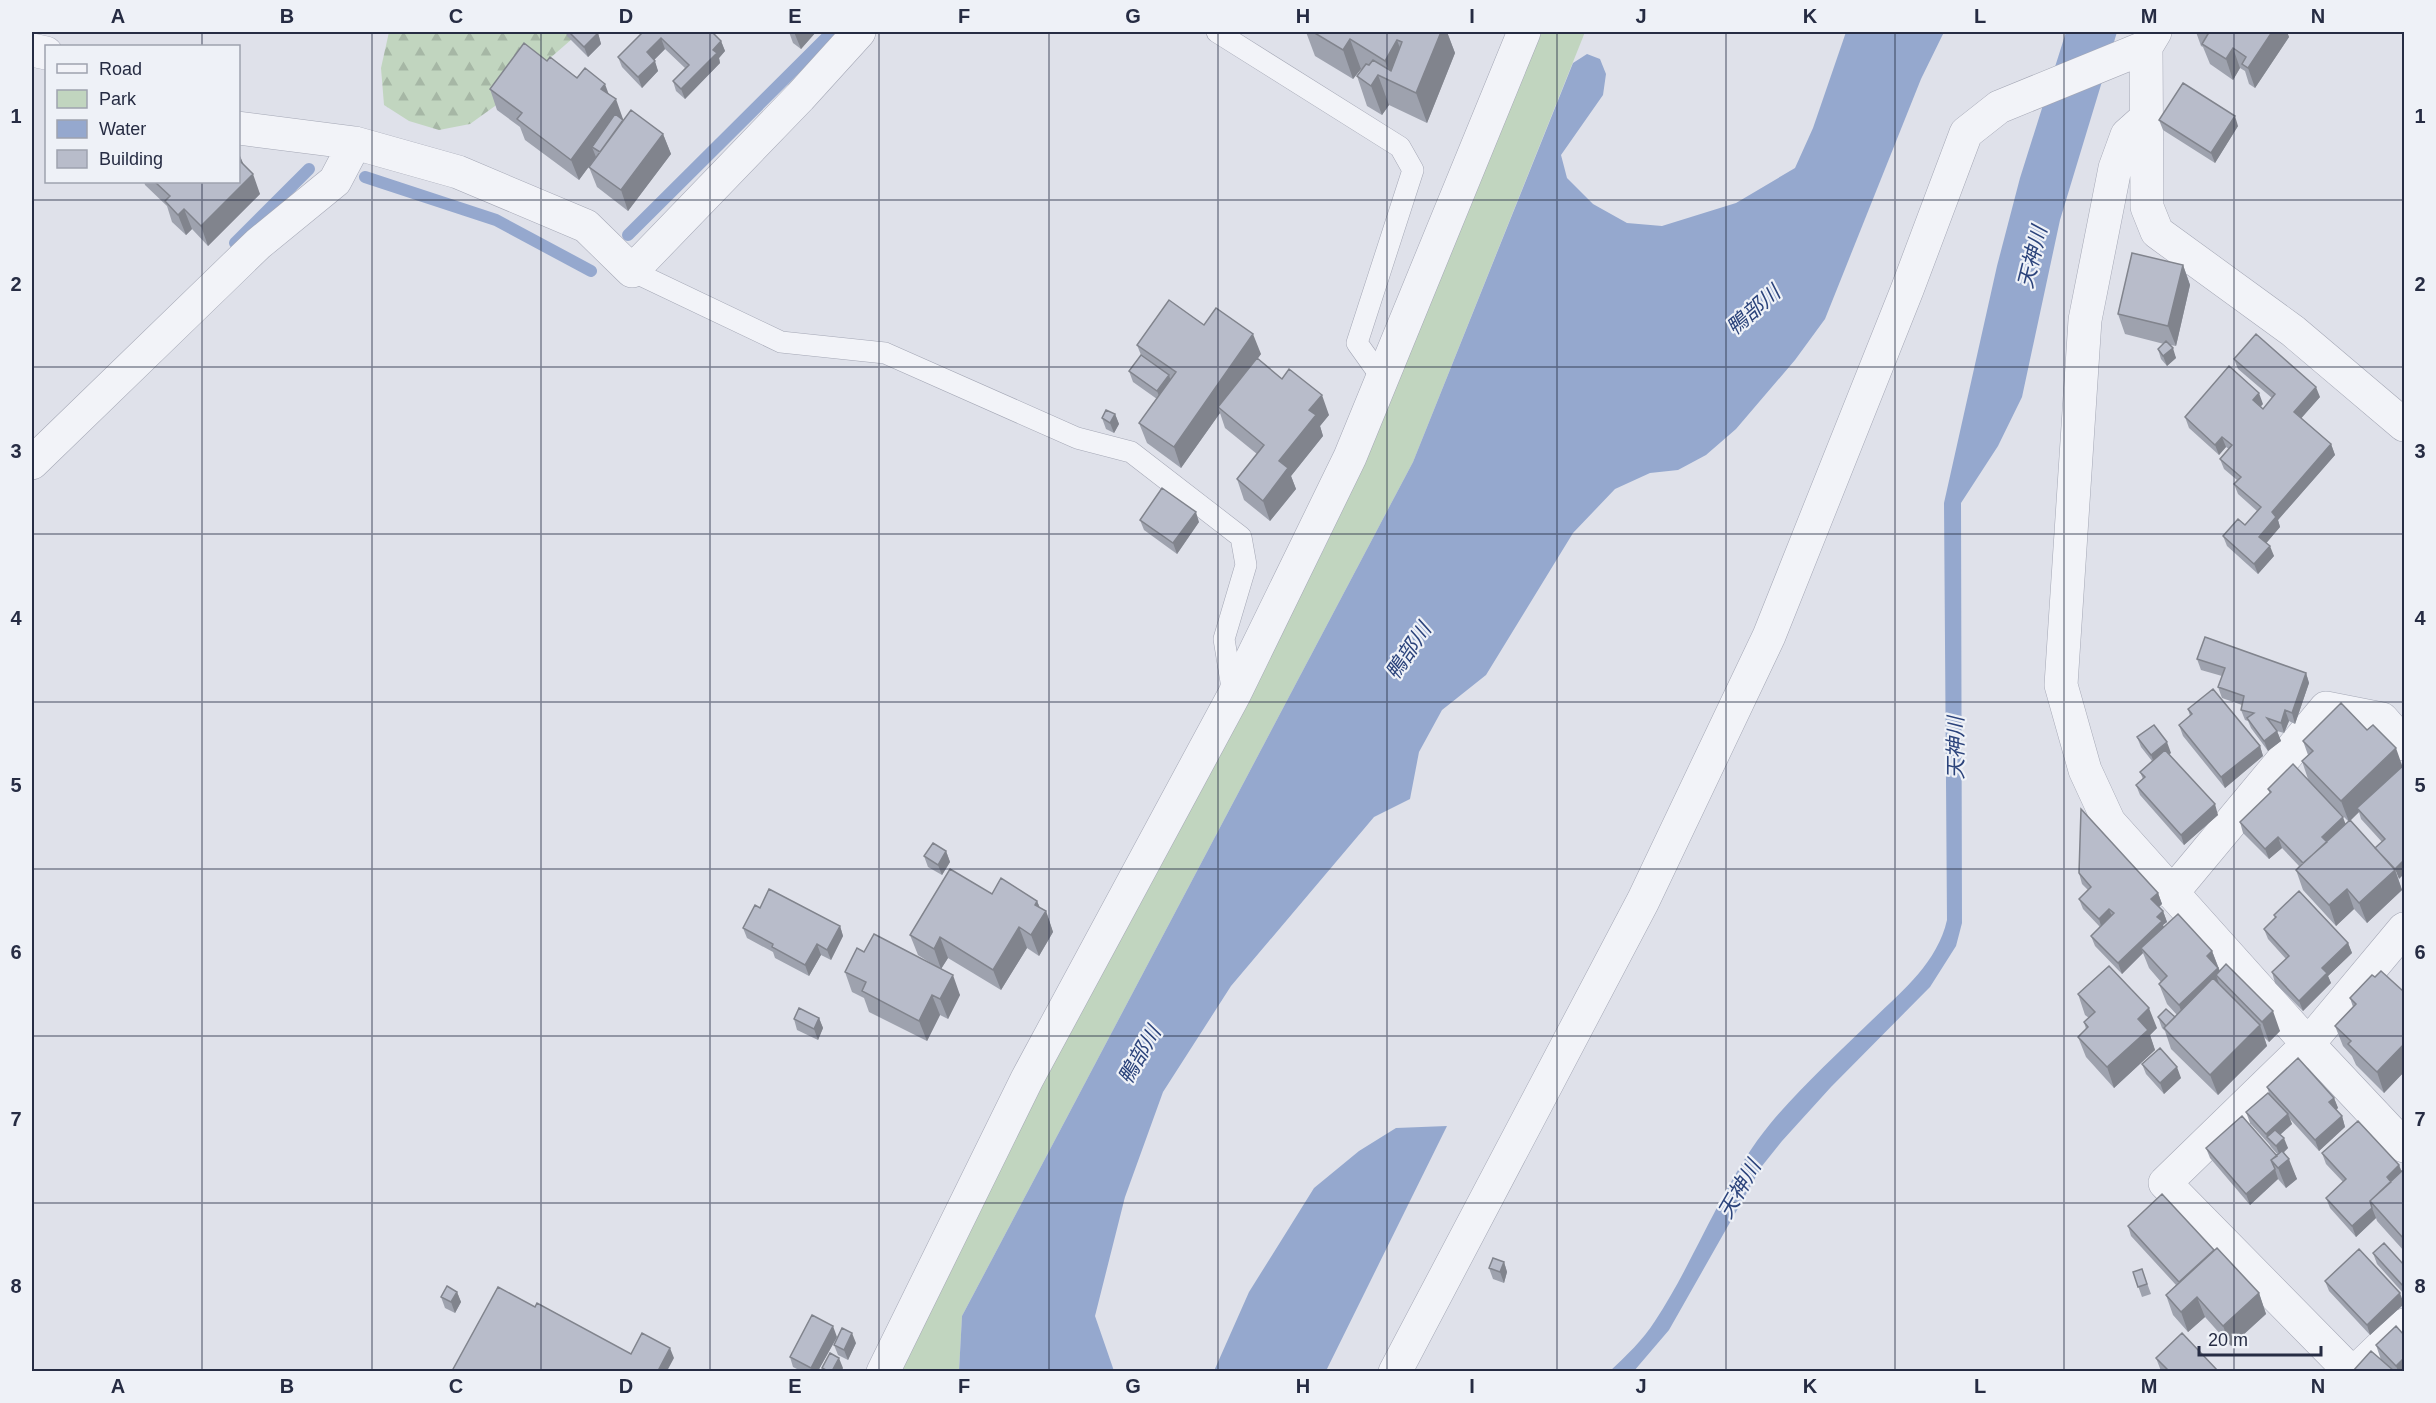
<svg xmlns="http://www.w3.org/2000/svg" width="2436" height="1403" font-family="Arial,'Noto Sans JP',sans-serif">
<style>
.green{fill:#c1d5bf}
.forest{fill:url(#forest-firs)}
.water{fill:#95a8ce}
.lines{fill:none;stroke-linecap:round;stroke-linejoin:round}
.stream{stroke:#95a8ce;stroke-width:12}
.service-casing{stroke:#a4a7b5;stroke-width:22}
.minor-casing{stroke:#a4a7b5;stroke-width:34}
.service{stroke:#f2f3f8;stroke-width:21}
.minor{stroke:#f2f3f8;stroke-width:33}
.wall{fill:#9ea2ae;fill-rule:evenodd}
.shaded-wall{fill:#81848d}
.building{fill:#b8bcca;stroke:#81848d;stroke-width:1.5}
.grid{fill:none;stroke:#262c43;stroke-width:1.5;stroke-opacity:0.55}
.labels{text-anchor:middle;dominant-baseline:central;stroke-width:4.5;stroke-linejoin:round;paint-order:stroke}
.water-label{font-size:21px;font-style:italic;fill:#2b437b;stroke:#eef1f7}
.neatline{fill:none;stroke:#262c43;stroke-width:2}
.grid-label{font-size:20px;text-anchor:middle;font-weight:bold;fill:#262c43}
</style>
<defs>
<pattern id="forest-firs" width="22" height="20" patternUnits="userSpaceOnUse" patternTransform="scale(1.5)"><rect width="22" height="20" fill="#c1d5bf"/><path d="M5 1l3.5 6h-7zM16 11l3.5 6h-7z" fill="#a6b7a5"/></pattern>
</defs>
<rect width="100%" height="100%" fill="#dfe1ea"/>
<path class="green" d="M1537,32h48l-172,430 -451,854 -3,55 -61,1 137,-286 210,-386 80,-153 72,-162z"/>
<path class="forest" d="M389,32h191l-85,74 -25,18 -31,6 -30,-9 -25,-16 -3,-37z"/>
<path class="water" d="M1846,32h98l-23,47 -96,240 -30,41 -59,69 -30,26 -28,15 -28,3 -35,16 -42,44 -87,142 -44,35 -23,42 -9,47 -36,18 -143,169 -68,106 -38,105 -30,119 19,55h-155l3,-55 451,-854 160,-399 14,-9 13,5 6,15 -3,21 -42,60 6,23 26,26 34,19 35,3 74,-23 59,-35 18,-40z
M2066,32h51l-57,188 -38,177 -24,49 -37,57 1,420 -6,23 -26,41 -99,100 -49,54 -20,25 -93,164 -35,41 -25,1c17,-16 34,-32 46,-51 41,-62 68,-140 115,-197 30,-36 65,-68 99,-101 31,-30 68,-59 78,-103l-3,-417 53,-237 23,-88z
M1447,1126l-121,245h-112l35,-79 65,-104 45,-37 37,-23z"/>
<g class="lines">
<path class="stream" d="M365,177l131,43 95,51
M628,235l204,-203
M235,243l74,-74"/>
<defs>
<path id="service" d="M1217,32l183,115 13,23 -56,173 25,35
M632,271l149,71 104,11 192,85 54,14 110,85 5,28 -22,74 9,55"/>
<path id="minor" d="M2146,47l1,160 10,25 136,99 111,94
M32,50l14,3
M2146,118l-19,17 -12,33 -30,152 -24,365 24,85 24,52 199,222 96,102
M238,128l117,15 103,29 128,54 46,45 168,-174 59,-65
M32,463l226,-219 77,-63 20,-38
M2172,893l154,-185 56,11 22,25
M883,1372l144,-293 207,-384 116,-238 174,-425
M1395,1372l248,-471 126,-265 138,-346 59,-157 33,-26 147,-60 9,-15
M2351,1372l-186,-189 143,-139 96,-115
M2355,1372l49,-47"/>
</defs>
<use href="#service" class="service-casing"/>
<use href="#minor" class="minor-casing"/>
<use href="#service" class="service"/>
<use href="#minor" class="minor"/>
</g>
<path class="wall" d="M566,32h30l2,1 3,11 -13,13 -21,-21z
M643,32l78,9 4,10 -6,7 1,5 -35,36 -9,-8 -3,-10 12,-13 -20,-19 -11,11 4,11 -16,17 -20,-21 -4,-10z
M789,32h27l-15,17 -8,-6z
M1306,32h141l8,21 -28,70 -38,-18 -7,10 -15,-9 -10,-30 5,-6 -1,-1 -8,10 -38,-23z
M2196,32h91l2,5 -34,51 -6,-4 -4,-13 -5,-3 -7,12 -23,-16 -7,-17 -2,-1z
M547,61l62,33 14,26 40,14 8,20 -43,57 -31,-24 -8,-20 7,-10 -17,23 -54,-40 -5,-13 -23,-17 -7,-21z
M2159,120l79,6 -23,37 -52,-33z
M238,151l5,13 17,30 -52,52 -16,-17 -6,6 -14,-13 -5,-16 -22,-21 -1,-3h94z
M2183,265l7,20 -14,61 -6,-1 6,13 -9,8 -6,-7 -3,-10 6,-5 -39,-10 -7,-20z
M1204,325l57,29 -4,5 25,20 47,36 -9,11 3,10 -32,40 5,13 -26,32 -26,-21 -7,-21 20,-25 -32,-26 -5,-15 -39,55 -34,-25 -8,-20 18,-24 -24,-17 -4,-11 12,-16 -4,-10z
M2234,359l86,38 -19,21 30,26 4,11 -57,65 2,7 -14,16 8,13 -16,18 -31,-28 -4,-10 22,-11 12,-14 -19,-17 -4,-10 3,-4 -13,-11 -4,-10 9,-10 -3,-2 -7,8 -30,-27 -4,-11 78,-13 -2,2 2,3 9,-11 -34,-29z
M1115,414l4,10 -5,9 -8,-4 -4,-11z
M1140,520l59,2 -22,32 -33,-24z
M2197,659l109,14 3,10 -14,41 -6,-3 -5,12 -7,-2 4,10 -13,10 -17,-23 -3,-7 -3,-1 -4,-10 1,-5 -20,-7 -4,-11 4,-11 -21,-6z
M2341,703l61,187 -35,33 -13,-14 -18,17 -33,-36 -7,-20 3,-4 -17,-18 -13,11 -26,-26 -3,-11 30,-28 -2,-5 41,-7 -7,-21 6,-6 -5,-14zM2310,783l39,39 -3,2zM2359,812l2,7 21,23 -6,7 -26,-29z
M2188,709l72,37 3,10 -38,32 -42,-52 -4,-11 11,-9z
M2137,737l34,16 -2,1 49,61 -34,30 -44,-50 -4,-10 7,-6 -3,-7 12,-11 -11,-14z
M946,851l4,11 -8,13 -14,-8 -4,-11z
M2079,873l79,20 4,11 -3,3 4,4 4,11 -4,3 1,2 48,24 8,20 60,60 -11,11 -5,-5 3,9 -49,49 -47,-46 -6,-18 -3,-3 -4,-11h17l2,-2 -10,-11 -8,-20 2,-2 -12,-14 -6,-15 -21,21 -27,-28 -4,-10 9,-9 -17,-18 -4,-10 9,-9 -6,-6z
M992,894l45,7 3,7 6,3 7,21 -14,24 -12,-8 -26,42 -53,-32 -7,11 19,26 -12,24 -8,-4 -13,26 -58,-29 -5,-14 -12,-6 -7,-20 19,-20 73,15 -19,-12 -8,-20z
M760,908l80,18 3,10 -12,24 -10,-5 -12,21 -34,-18 -2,-6 -26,-14 -4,-10z
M2274,915l74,28 4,10 -24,23 3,7 -28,28 -28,-28 -3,-11 14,-13 -18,-20 -4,-10 11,-11z
M2375,977l28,14 1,-1v82l-20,21 -28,-28 -4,-9 -9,-10 -8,-20 18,-19 -3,-9z
M2078,994l79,34 -7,7 5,15 -41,38 -28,-31 -8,-20 8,-8 -2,-7 5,-4 -4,-3z
M819,1018l4,10 -5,12 -21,-10 -3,-11z
M2142,1064l39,14 -17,16 -18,-20z
M2267,1087l67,11 4,10 -2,2 6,6 3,11 -26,24 -30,-33 3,6 -12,11 8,13 -4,4 13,27 -11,9 -8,-9 -28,26 -40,-47 -4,-10 71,8 1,-1 -7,-8 -2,-3 -19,-21 -4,-11 23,-19z
M2322,1153l77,12 3,7 2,-3v82l-27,-30 -1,-3 -20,19 -26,-29 -4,-10 17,-16 -17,-18z
M2128,1226l86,24 45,43 7,21 -35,32 -26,-29 -17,15 -15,-17 -7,-20 10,-10 -45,-49z
M2373,1253l31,12v29l-27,-30z
M1504,1262l3,10 -3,11 -11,-4 -4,-11z
M2142,1269l9,25 -9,3 -9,-25z
M2325,1281l79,23 -34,31 -41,-44z
M457,1292l4,10 -6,11 -10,-5 -4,-11z
M837,1337l-19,34h-17l-8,-4 -3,-10z
M856,1343l-8,17 -10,-5 -4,-10z
M2376,1345l28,26h-51l28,-11z
M2156,1358l62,13h-57z"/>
<path class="shaded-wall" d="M794,32h22l-15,17z
M1441,32h6l8,21 -28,70 -11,-30z
M2272,32h15l2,5 -34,51 -7,-20z
M598,33l3,11 -13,13 -4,-10z
M661,38l4,11 -14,14 -4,-11z
M1350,39l11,30 -8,10 -10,-29z
M1397,40l11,30 -15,12 -8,-21z
M721,41l4,10 -6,7 1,5 -35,36 -4,-10 32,-39z
M2233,48l7,20 -7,12 -7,-21z
M655,61l3,10 -16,17 -4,-11z
M1378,75l11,30 -7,10 -11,-29z
M605,84l7,19 4,-4 7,20 -24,33 -7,-5 4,10 -17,23 -8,-20 30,-71z
M2235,116l3,10 -23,37 -4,-10z
M663,134l8,20 -43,57 -7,-21z
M238,151l7,17 -7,2z
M253,174l7,20 -52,52 -7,-20z
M184,209l8,20 -6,6 -8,-20z
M2183,265l7,20 -14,61 -8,-20z
M1253,334l8,20 -40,56 -3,-3 2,6 -39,55 -7,-21z
M2173,348l3,10 -9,8 -4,-10z
M1169,375l3,10 -11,16 -4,-10z
M2316,387l4,10 -22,25 -4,-10z
M2259,393l4,11 -6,6 -4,-10z
M1322,395l7,20 -9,11 3,10 -32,40 5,13 -26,32 -7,-20 16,-40 30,-51z
M1115,414l4,10 -5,9 -4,-10z
M2222,437l4,10 -7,8 -4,-10z
M2331,444l4,11 -57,65 2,7 -17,20 -4,-10 13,-25z
M1196,512l3,10 -22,32 -4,-11z
M2270,546l4,10 -16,18 -4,-10z
M2306,673l3,10 -14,41 -3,-11z
M2285,710l4,11 -5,12 -3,-10z
M2277,731l4,10 -13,10 -4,-10z
M2167,742l4,11 -16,12 -4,-10z
M2260,746l3,10 -38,32 -4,-11z
M2396,748l7,20 -46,40 2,4 -10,10 -8,-21z
M2215,804l3,11 -34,30 -3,-10z
M2343,817l4,11 -21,19 -4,-10z
M2278,837l4,11 -13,11 -4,-10z
M946,851l4,11 -8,13 -4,-10z
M2404,860v14l-5,5 -4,-10z
M2395,870l7,20 -35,33 -8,-20z
M2347,889l7,20 -18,17 -7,-21z
M2158,893l4,11 -7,6 -4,-11z
M1037,901l6,15 3,-5 7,21 -14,24 -8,-21 4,-30z
M2109,909l4,10 -11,10 -3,-10z
M2163,911l4,11 -4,3 2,6 -24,17 2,5 -21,21 -4,-11 39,-46z
M840,926l3,10 -12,24 -4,-10z
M1019,927l8,21 -26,42 -8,-20z
M940,937l8,21 -7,11 -7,-20z
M2348,943l4,10 -24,23 3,7 -28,28 -4,-10 23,-33z
M817,944l4,11 -12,21 -4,-11z
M2212,951l12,32 -8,-8 6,17 -36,33 -7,-20 28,-49z
M953,975l7,20 -12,24 -8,-20z
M932,995l8,20 -13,26 -8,-20z
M2149,1008l8,20 -7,7 5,15 -41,38 -7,-21 31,-48z
M2273,1011l7,20 -11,11 -7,-20z
M819,1018l4,10 -5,12 -4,-11z
M2260,1025l7,21 -49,49 -8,-20z
M2404,1044v28l-20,21 -7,-21z
M2177,1067l4,11 -17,16 -4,-11z
M2334,1098l4,10 -5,4 -4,-10z
M2288,1114l4,10 -20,18 -5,-5 -1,-3z
M2342,1116l3,11 -26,24 -4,-11z
M2284,1138l4,10 -8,8 -4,-10z
M2289,1159l8,20 -11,9 -8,-20z
M2399,1165l4,11 -12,11 -4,-10z
M2275,1169l3,10 -28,26 -4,-11z
M2372,1208l4,10 -20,19 -4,-11z
M1504,1262l3,10 -3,11 -4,-11z
M457,1292l4,10 -6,11 -4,-11z
M2259,1293l7,21 -35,32 -8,-20z
M2400,1293l4,11 -34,31 -3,-10z
M2197,1297l8,20 -17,15 -7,-20z
M833,1326l4,11 -19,34h-6l-1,-3z
M852,1333l4,10 -8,17 -4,-10z
M670,1348l4,10 -7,13h-7l-1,-2z
M839,1358l4,10 -1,3h-10z
M2404,1358v13h-6l-2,-5z"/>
<path class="building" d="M569,32h27l2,1 -14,14z
M643,32h69l9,9 -8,9 4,3 -36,36 -8,-8 16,-16 -28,-27 -14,14 8,9 -17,16 -20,-20z
M1313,32h128l-25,61 -38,-18 -7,11 -14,-10 9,-12 3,1 4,-5 18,11 11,-29 -5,-2 -12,21 -35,-22 -7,11z
M2204,32h68l-24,36 -6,-4 4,-7 -13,-9 -7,11 -24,-15 6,-10z
M524,43l23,18 3,-4 27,21 8,-10 20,16 -4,5 15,10 -45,61 -54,-41 5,-6 -32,-24z
M2183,83l52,33 -24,37 -52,-33z
M631,110l32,24 -42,56 -32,-23z
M615,114l8,6 -23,32 -8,-5z
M238,159l15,15 -52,52 -17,-17 -6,6 -13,-14 5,-5 -15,-14h83z
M2132,253l51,12 -15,61 -50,-12z
M1169,300l35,25 12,-17 37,26 -79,113 -35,-24 37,-51 -39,-27z
M2256,334l60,53 -22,25 37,32 -59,68 4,5 -17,20 11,9 -16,18 -31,-28 15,-17 7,6 16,-18 -27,-23 7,-7 -21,-18 12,-14 -10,-8 -7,8 -30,-28 44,-51 30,27 -6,7 10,9 12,-15 -41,-35z
M2166,341l7,7 -10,8 -5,-7z
M1141,355l28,20 -12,16 -28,-20z
M1257,358l25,21 7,-10 33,26 -13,15 7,5 -37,46 9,7 -25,33 -26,-22 27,-34 -46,-38z
M1106,410l9,4 -5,9 -8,-5z
M1162,488l34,24 -23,31 -33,-23z
M2205,637l101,36 -14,40 -7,-3 -4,13 -14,-5 10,13 -13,10 -17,-23 7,-5 -13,-3 3,-14 -26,-9 7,-19 -28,-9z
M2213,689l47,57 -39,31 -42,-52 13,-11 -4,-5z
M2341,703l26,27 6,-5 23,23 -55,53 -39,-40 11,-10 -10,-10z
M2154,725l13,17 -16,13 -14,-18z
M2165,750l50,54 -34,31 -45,-50 9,-8 -5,-5z
M2293,764l50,53 -21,20 5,5 -24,21 -25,-26 -13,12 -25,-27 31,-30 -3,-3z
M2404,765v95l-9,9 -20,-21 10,-9 -28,-31z
M2081,809l77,84 -7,6 12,12 -6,6 5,4 -44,42 -27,-27 23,-23 -5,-4 -10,10 -20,-20 12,-12 -12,-14z
M2350,820l45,50 -36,33 -12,-14 -18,16 -33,-35z
M933,843l13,8 -8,14 -14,-9z
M950,869l42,25 9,-16 36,23 -2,4 11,6 -15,24 -12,-8 -26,43 -53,-33 -6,12 -24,-14z
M769,889l71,37 -13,24 -10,-6 -12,21 -33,-18 1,-3 -30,-16 12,-23 5,3z
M2299,891l49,52 -26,25 5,5 -28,28 -27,-29 17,-16 -25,-27 12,-12 -2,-2z
M2178,914l34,37 -5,5 11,12 -39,37 -20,-21 8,-8 -26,-28z
M874,934l79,41 -13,24 -8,-4 -13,26 -57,-30 4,-9 -21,-10 12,-24 7,4z
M2226,964l47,47 -11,11 -46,-47z
M2109,966l40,42 -11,11 10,11 -41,37 -29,-30 10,-10 -4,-5 11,-10 -17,-18z
M2381,971l22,20 1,-1v55v-1l-27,28 -29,-28 3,-3 -16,-15 21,-22 -6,-6 22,-23 3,2z
M2213,978l47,47 -50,50 -46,-47z
M799,1008l20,10 -5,11 -20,-10z
M2166,1009l9,8 -9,9 -8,-9z
M2160,1048l17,19 -17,16 -18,-19z
M2298,1058l36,40 -5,4 13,14 -27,24 -48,-53z
M2268,1093l20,21 -22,20 -20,-22z
M2242,1116l35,40 -6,4 4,9 -29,25 -40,-46z
M2358,1121l41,44 -12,12 4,5 -21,19 2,7 -20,18 -26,-28 20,-19 -24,-26z
M2275,1130l9,8 -8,8 -9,-9z
M2282,1151l7,8 -11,9 -7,-8z
M2404,1169v70l-34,-38z
M2162,1194l52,56 -35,32 -51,-56z
M2384,1243l20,22v22l-31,-34z
M2217,1248l42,45 -36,33 -26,-29 -16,15 -15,-17z
M2359,1249l41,44 -33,32 -42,-44z
M1493,1258l11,4 -4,10 -11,-4z
M2142,1269l5,15 -9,3 -5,-15z
M447,1286l10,6 -6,10 -10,-5z
M498,1287l37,20 2,-4 94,51 11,-21 28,15 -11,21 4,2h-211z
M812,1315l21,11 -22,42 -21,-11z
M2396,1326l8,9v23l-8,8 -20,-21z
M842,1328l10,5 -8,17 -10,-5z
M2182,1333l36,38h-49l-13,-13z
M2371,1351l23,20h-41z
M830,1353l9,5 -7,13h-4l-6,-3z"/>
<path class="grid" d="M202,32v14M372,32v1340M541,32v1340M710,32v1340M879,32v1340M1049,32v1340M1218,32v1340M1387,32v1340M1557,32v1340M1726,32v1340M1895,32v1340M2064,32v1340M2234,32v1340M202,182v1190M32,200h2372M32,367h2372M32,534h2372M32,702h2372M32,869h2372M32,1036h2372M32,1203h2372"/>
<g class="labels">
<g class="water-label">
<text transform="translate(2032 257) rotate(-76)">天神川</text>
<text transform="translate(1753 310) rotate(-41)">鴨部川</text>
<text transform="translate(1408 651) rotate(-56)">鴨部川</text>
<text transform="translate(1955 748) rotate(-90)">天神川</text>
<text transform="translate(1139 1055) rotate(-60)">鴨部川</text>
<text transform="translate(1739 1189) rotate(-60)">天神川</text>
</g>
</g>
<rect width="2436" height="1403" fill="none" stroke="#eef1f7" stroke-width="66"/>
<rect x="45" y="45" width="195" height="138" fill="#eef1f7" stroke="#9ea2af" stroke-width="1.5"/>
<rect x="57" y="64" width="30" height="9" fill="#f2f3f8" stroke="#9ea2af" stroke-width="1.5"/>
<text x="99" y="75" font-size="18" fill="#262c43">Road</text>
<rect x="57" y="90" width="30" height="18" fill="#c1d5bf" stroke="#9ea2af" stroke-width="1.5"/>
<text x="99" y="105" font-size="18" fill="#262c43">Park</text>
<rect x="57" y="120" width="30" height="18" fill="#95a8ce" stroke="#9ea2af" stroke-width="1.5"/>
<text x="99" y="135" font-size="18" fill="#262c43">Water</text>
<rect x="57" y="150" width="30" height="18" fill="#b8bcca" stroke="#9ea2af" stroke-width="1.5"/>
<text x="99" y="165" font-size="18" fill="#262c43">Building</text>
<path d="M2199 1346v9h122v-9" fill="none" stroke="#262c43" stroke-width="3"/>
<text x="2208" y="1346" font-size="18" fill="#262c43" stroke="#eef1f7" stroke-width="4.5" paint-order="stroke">20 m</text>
<rect x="33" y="33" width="2370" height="1337" class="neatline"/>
<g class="grid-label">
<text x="118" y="23">A</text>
<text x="287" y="23">B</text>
<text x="456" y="23">C</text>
<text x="626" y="23">D</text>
<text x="795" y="23">E</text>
<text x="964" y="23">F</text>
<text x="1133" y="23">G</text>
<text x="1303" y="23">H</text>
<text x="1472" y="23">I</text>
<text x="1641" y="23">J</text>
<text x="1810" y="23">K</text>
<text x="1980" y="23">L</text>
<text x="2149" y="23">M</text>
<text x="2318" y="23">N</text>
<text x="16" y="123">1</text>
<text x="2420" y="123">1</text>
<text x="16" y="291">2</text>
<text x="2420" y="291">2</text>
<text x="16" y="458">3</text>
<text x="2420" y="458">3</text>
<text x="16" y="625">4</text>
<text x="2420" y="625">4</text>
<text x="16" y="792">5</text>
<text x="2420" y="792">5</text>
<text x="16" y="959">6</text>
<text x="2420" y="959">6</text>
<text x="16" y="1126">7</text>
<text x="2420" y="1126">7</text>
<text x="16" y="1293">8</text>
<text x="2420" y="1293">8</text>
<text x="118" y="1393">A</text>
<text x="287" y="1393">B</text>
<text x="456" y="1393">C</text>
<text x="626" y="1393">D</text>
<text x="795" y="1393">E</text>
<text x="964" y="1393">F</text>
<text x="1133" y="1393">G</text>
<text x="1303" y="1393">H</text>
<text x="1472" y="1393">I</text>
<text x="1641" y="1393">J</text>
<text x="1810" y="1393">K</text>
<text x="1980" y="1393">L</text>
<text x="2149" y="1393">M</text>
<text x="2318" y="1393">N</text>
</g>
</svg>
